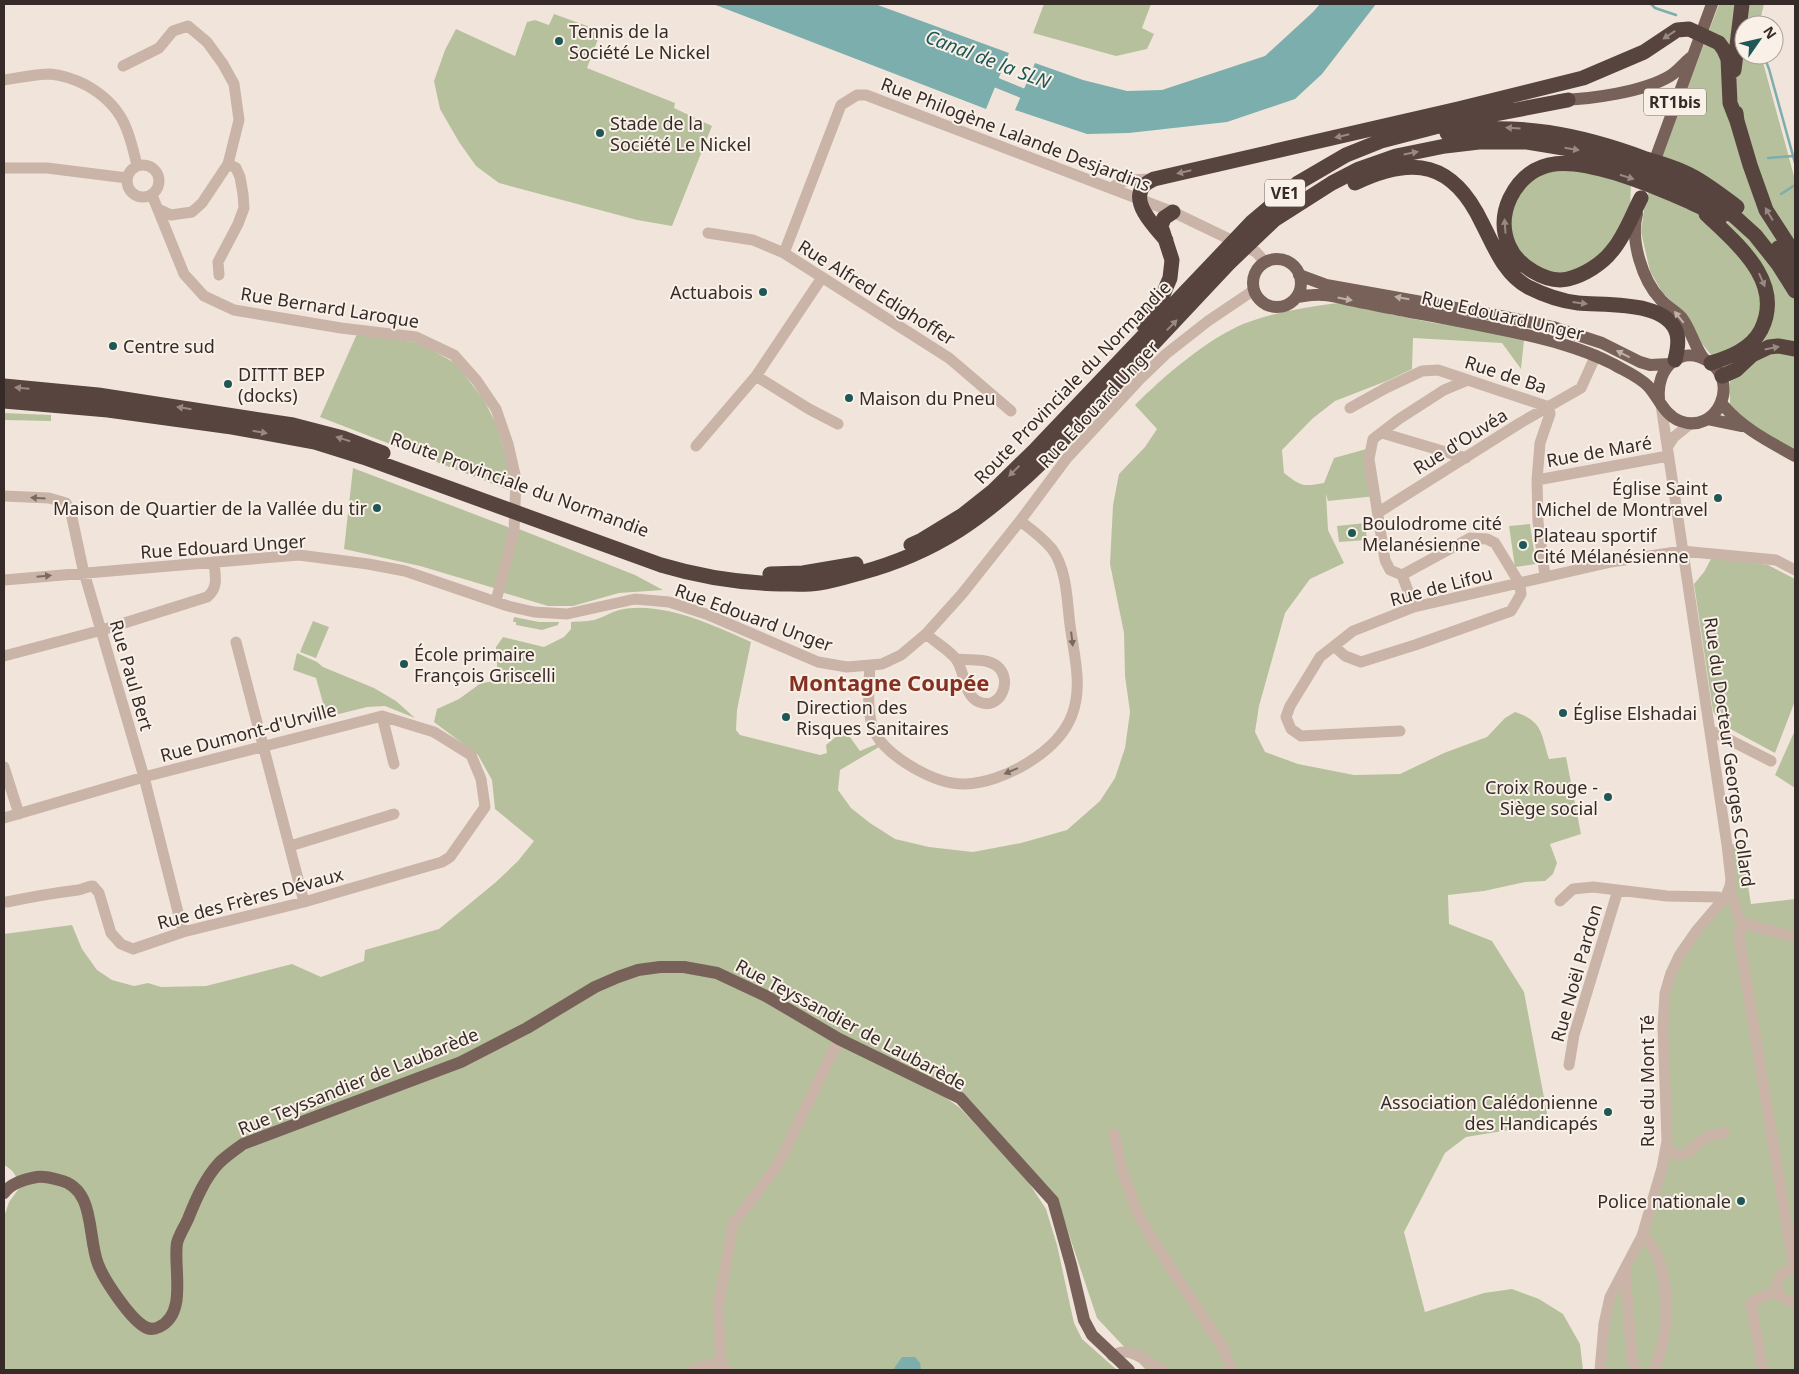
<svg xmlns="http://www.w3.org/2000/svg" width="1799" height="1374" font-family="'Noto Sans',sans-serif">
<style>
.green{fill:#b7c09c}
.water{fill:#7baeac}
.lines{fill:none;stroke-linecap:round;stroke-linejoin:round}
.stream{stroke:#7baeac;stroke-width:2.5}
.canal{stroke:#7baeac;stroke-width:10}
.minor{stroke:#c9b4a7;stroke-width:11}
.major{stroke:#786159;stroke-width:12}
.highway{stroke:#57443f;stroke-width:15}
.oneway{fill:#988983}
.oneway2{fill:#bfb0a8}
.oneway3{fill:#786961}
.poi-dot{fill:#1e5756;stroke:#f9f0e8;stroke-width:2}
.labels{text-anchor:middle;dominant-baseline:central;stroke-width:4;stroke-linejoin:round;paint-order:stroke}
.shield{fill:#f9f0e8;stroke:#706662;stroke-width:1}
.shield-label{font-size:16px;font-weight:bold;fill:#362b28}
.poi-label{font-size:18px;fill:#362b28;stroke:#f9f0e8;text-anchor:start}
.street-label{font-size:18px;fill:#362b28;stroke:#f9f0e8}
.water-label{font-size:19px;font-style:italic;fill:#1e5756;stroke:#f9f0e8}
.district-label{font-size:22px;font-weight:bold;fill:#843122;stroke:#f9f0e8}
</style>
<rect width="100%" height="100%" fill="#f1e5db"/>
<path class="green" d="M1044,4h107l-9,24 12,6 -7,15 -31,7 -83,-23z
M1719,4h45l-5,21h-15v30h17l33,121 1,1v283l-65,-35v-46l-34,-43 -13,-23 -21,-21 -12,-21 -9,-39 4,-30z
M554,14l47,17 -14,37 88,35 -1,5 38,18 -40,100 -35,-6 -138,-37 -23,-17 -17,-24 -19,-33 -6,-28 11,-31 11,-21 59,27 12,-34 8,-2 14,5z
M1543,166l88,12 -1,42 -17,30 -56,29 -48,-33 -1,-44z
M1338,303l30,4 25,8 41,8 49,6 41,11 -3,29 -19,-26 -89,-5 -1,31 -23,11 -54,21 -23,18 -30,31 2,23c17,13 18,14 40,10l10,-25 36,-10 6,48 -48,5 -2,-7 2,36 16,33 -34,16 -25,34 -26,93 -4,26 10,20 33,12 56,11 46,-1 44,-21 43,-16 18,-19 10,-6c28,9 26,22 34,47l17,-2 15,77 -31,10 7,19 -4,11 -8,7 -20,1 -41,9 -36,4 1,29 43,17 32,51 26,137h-35l-49,8 -21,16 -41,79 21,80 59,-19 28,-4 27,10 24,15 17,30 3,26h-437l-49,-52 -40,-119 -92,-102 -38,-8 18,8 15,11 65,69 21,32 11,36 17,78 8,16 35,31h-1113v-153l5,-15 11,-15c-3,-10 -6,-17 -16,-22v-231l68,-9 10,24 15,21 15,10 22,6 14,-3 13,4 45,-1 86,-22 29,13 43,-16 1,-11 74,-21 57,-47 22,-21 16,-20 -39,-32 -3,-29 -14,-25 -44,-33 3,-13 22,-10 22,-16 17,-2 -2,-34 7,-10 41,10 20,-10 7,-8v-7c8,-1 18,0 26,-3 7,-2 14,-7 22,-9 41,-10 95,15 132,32l-14,68 -1,20 4,5 80,20 7,-2 -1,-8 13,-11 11,3 10,14 19,-8v4l-39,23 -2,20 13,18 19,15 25,16 34,8 44,5 48,-9 46,-13 33,-29 15,-23 10,-30 5,-36 -5,-36 -1,-43 -14,-69 3,-59 6,-31 26,-27 12,-18 -22,-24c29,-29 71,-65 108,-81 31,-12 63,-17 95,-21z
M357,334l62,9 36,20 29,37 12,24 14,45 -1,21 -189,-73z
M4,413l47,2v6l-47,-1z
M353,468l155,59 3,7 -17,54 -74,-22 -76,-17z
M1365,523l2,17 -28,2 -2,-16z
M1530,524l6,40 -21,3 -6,-41z
M519,529l116,46 28,15 -44,3 -46,13h-25l-47,-14z
M1712,557l56,8 27,14v122l-20,52 -54,-29 -8,-13 -19,-127 10,-12z
M514,617l25,5h20l-1,3 -16,5 -26,-5v-3h-3z
M313,621l16,6 -13,31 -16,-6z
M297,653l20,9 6,5 51,21 22,13 19,17 -30,-12 -18,1 -40,10 -11,-39 -23,-8z
M1795,730v58l-20,-13z
M1741,843l10,61 44,-5v471h-195l4,-46 58,-156 1,-141 8,-54 55,-77 1,-51z"/>
<path class="water" d="M713,4h162l134,49 -23,56z
M1320,4h56l-54,70 -27,25 -68,23 -98,11 -42,1 -72,-24 20,-47 48,17 44,11 35,-1 103,-34 48,-44z
M902,1357h13l5,6 1,7h-28z"/>
<g class="lines">
<path class="stream" d="M1651,4l4,4 21,7
M1764,56l5,13 26,94
M1768,158l25,-2
M1781,194l14,-9"/>
<path class="canal" d="M985,78l49,20"/>
<path class="minor" d="M123,66l36,-18 14,-17 15,-5 19,16 16,22 11,20 5,36 -11,44 -26,39 -10,9 -21,3 -13,-6
M4,80c14,-2 31,-6 46,-6 11,1 26,6 36,11 36,20 43,44 51,81
M127 181a16 16 0 1 1 32 0a16 16 0 1 1-32 0Z
M4,168h43l80,10
M1112,188c10,-10 27,-8 40,-9
M152,195l32,79 20,22 30,14 107,18 75,9 38,18 23,26 19,28 12,35 8,35 -2,52 -18,70
M708,233l45,7 31,13 165,105 62,53
M784,253l57,-148 16,-10h9l307,117 83,40 9,10
M219,275l-1,-13 20,-38 6,-16 -1,-14 -3,-17 -4,-9 -8,-4
M756,376l53,33 29,15
M1350,408l36,-20 36,-17 16,-1 111,37 1,7 -10,29 -3,37 1,42 7,54
M1382,433l84,25
M696,446l60,-70 65,-97
M1668,446l6,-9 16,-13
M1537,480l131,-24
M4,496l45,2 17,5 5,10 12,56 61,208 39,155
M1379,512l141,-89 61,-35 15,-33
M4,580l295,-25 69,9 37,7 103,35 26,6 33,2 68,-15 34,3 37,12 112,48 29,5 35,-3 19,-9 25,-21 36,-40 58,-73 47,-63 73,-79 26,-25 42,-33 46,-31
M1414,607l-12,-32 -12,-5 -5,-10 -16,-101 4,-20 26,-20 45,-29 24,-10
M926,634c9,8 23,16 30,25 9,12 7,36 23,43 21,9 35,-22 18,-36 -10,-8 -29,-6 -41,-7
M236,642l68,260
M1335,647l10,9 16,6 54,-17 96,-34 10,-17 -1,-10 -25,-41 -8,-4 -17,-1 -68,37
M4,656l98,-26 105,-33c12,-9 8,-22 7,-35
M870,665c-1,20 -4,50 5,68 14,25 61,52 90,51 38,-1 93,-32 107,-69 11,-29 2,-60 -2,-90 -3,-24 -3,-56 -18,-76 -9,-11 -21,-20 -32,-28
M382,716l12,48
M1710,730l61,31
M1400,731l-99,5 -10,-7 -5,-12 4,-11 30,-49 33,-26 61,-24 197,-45 71,-11 94,9 19,10
M4,767l15,47
M4,818l140,-41 238,-61 52,16 37,23 10,24 4,28 -35,50 -8,5 -138,40 -121,30 -50,17 -12,-5 -10,-11 -12,-40 -6,-7c-5,0 -9,3 -15,4 -24,3 -47,7 -71,12
M290,846l104,-32
M1729,890c6,10 6,22 13,33l-3,11 1,9 54,326
M1560,901l13,-12 20,-2 74,9 51,1 4,4
M1742,923l53,14
M1569,1065l5,-30 44,-145
M1114,1134l8,37 16,43 16,28 69,106 9,22
M1665,1151l14,4 9,-2 12,-12 12,-6 12,-2
M1642,1236c24,18 26,65 23,92 -1,15 -6,29 -11,42
M1625,1270l7,88 4,12
M1795,1270c-24,0 -24,31 0,32
M1112,1356c18,-12 34,6 50,14
M693,1370l28,-9
M726,1370l-5,-9 -3,-54 15,-83 45,-59 61,-126
M1600,1370l4,-46 6,-27 32,-61 20,-68 5,-27 -4,-114 2,-34 6,-20 8,-17 18,-26 29,-34 4,-10 1,-6 -4,-35 -66,-440
M1763,1370l-12,-67 12,-7 15,-5"/>
<path class="major" d="M1560,100c32,-1 83,-8 110,-24 7,-4 13,-12 20,-18
M1652,168l60,-164
M1637,214c-7,26 5,66 24,86 6,7 15,11 21,18 9,12 12,28 22,41
M1253 283a24 24 0 1 1 48 0a24 24 0 1 1-48 0Z
M1299,275l27,10 180,32 47,10 49,16 38,19 10,3 20,-1
M1297,297c8,-1 18,-3 26,-2 9,0 18,3 26,5 19,4 37,7 56,11 35,6 69,13 104,20 36,8 71,16 104,33 12,7 25,12 35,22 11,12 16,29 32,35 37,14 61,-39 28,-60 -28,-17 -52,8 -49,37
M1722,404c20,24 46,37 73,52
M1708,419l34,7
M4,1193c7,-10 21,-14 33,-16 8,-1 15,1 22,3 37,8 28,56 39,84 6,16 30,51 44,61 5,4 11,5 17,2 29,-13 14,-60 18,-84 2,-8 8,-17 11,-24 8,-20 17,-41 31,-56 7,-7 16,-13 24,-19l218,-82 66,-34 68,-41 23,-10 20,-7 22,-3h24l33,6 49,23 73,43 121,59 93,103 18,64 13,55 8,15 37,35"/>
<path class="highway" d="M1734,70l8,-66
M1736,113l1,8 13,44 16,45 29,45
M1447,133c69,-12 135,2 199,26 14,4 27,8 40,14 18,8 35,22 51,34
M1355,183c59,-28 98,-21 127,40 12,23 22,51 46,64 16,8 32,14 50,16 27,3 90,-3 99,31 2,8 0,18 -2,26
M1641,198c-9,17 -16,38 -29,53 -10,13 -28,24 -44,28 -22,5 -51,-14 -59,-33 -7,-16 -6,-33 1,-48 23,-46 65,-37 106,-25 25,8 50,18 74,29 10,5 21,9 30,16
M1706,214c31,30 79,68 55,116 -10,19 -31,27 -50,33
M1166,240c-10,-12 -34,-35 -24,-52 2,-4 8,-7 12,-9l304,-70 125,-31 61,-26 33,-22 12,-1 30,14 5,7 4,9 2,44 7,18
M1778,248l17,24
M1144,326l18,-29 8,-19 2,-18 -11,-34 3,-8 9,-6
M1722,376l14,-6 16,-15 17,-8 9,-1 17,3
M4,386l94,9 195,30 50,13 40,15
M4,401l104,9 124,17 83,15 48,15 298,108c40,12 78,18 120,19 12,0 26,1 38,-1 14,-2 27,-6 41,-10 78,-21 125,-56 183,-112l185,-197 46,-44 58,-37 27,-14 37,-13 49,-10 34,-4h48l55,9 48,15 47,16 27,14 30,20 21,19 23,29 17,27
M911,545l11,-5 41,-25 29,-23 44,-43 216,-227 46,-39 48,-28 35,-14 77,-20 110,-21
M770,574l33,-1 53,-9"/>
</g>
<defs><path id="oneway-solid" d="M-6-.8H1V-3.2L6.5 0L1 3.2V.8H-6Z" transform="scale(1.25)"/></defs>
<g class="oneway">
<use href="#oneway-solid" transform="translate(1669 35) rotate(146)"/>
<use href="#oneway-solid" transform="translate(1513 128) rotate(-177)"/>
<use href="#oneway-solid" transform="translate(1342 136) rotate(167)"/>
<use href="#oneway-solid" transform="translate(1572 149) rotate(9)"/>
<use href="#oneway-solid" transform="translate(1411 153) rotate(-11)"/>
<use href="#oneway-solid" transform="translate(1184 172) rotate(167)"/>
<use href="#oneway-solid" transform="translate(1627 177) rotate(18)"/>
<use href="#oneway-solid" transform="translate(1769 214) rotate(-121)"/>
<use href="#oneway-solid" transform="translate(1505 226) rotate(-94)"/>
<use href="#oneway-solid" transform="translate(1762 280) rotate(66)"/>
<use href="#oneway-solid" transform="translate(1580 303) rotate(7)"/>
<use href="#oneway-solid" transform="translate(1172 325) rotate(-46)"/>
<use href="#oneway-solid" transform="translate(1772 348) rotate(-11)"/>
<use href="#oneway-solid" transform="translate(22 388) rotate(-175)"/>
<use href="#oneway-solid" transform="translate(184 408) rotate(-171)"/>
<use href="#oneway-solid" transform="translate(260 432) rotate(10)"/>
<use href="#oneway-solid" transform="translate(343 439) rotate(-162)"/>
<use href="#oneway-solid" transform="translate(1014 471) rotate(136)"/>
</g>
<g class="oneway2">
<use href="#oneway-solid" transform="translate(1402 298) rotate(-170)"/>
<use href="#oneway-solid" transform="translate(1345 299) rotate(11)"/>
<use href="#oneway-solid" transform="translate(1679 317) rotate(-129)"/>
<use href="#oneway-solid" transform="translate(1623 354) rotate(-153)"/>
</g>
<g class="oneway3">
<use href="#oneway-solid" transform="translate(38 498) rotate(-177)"/>
<use href="#oneway-solid" transform="translate(44 576) rotate(-5)"/>
<use href="#oneway-solid" transform="translate(1072 639) rotate(83)"/>
<use href="#oneway-solid" transform="translate(1011 771) rotate(157)"/>
</g>
<g class="poi-dot">
<circle cx="559" cy="41" r="5"/>
<circle cx="600" cy="133" r="5"/>
<circle cx="763" cy="292" r="5"/>
<circle cx="113" cy="346" r="5"/>
<circle cx="228" cy="384" r="5"/>
<circle cx="849" cy="398" r="5"/>
<circle cx="1718" cy="498" r="5"/>
<circle cx="377" cy="508" r="5"/>
<circle cx="1352" cy="533" r="5"/>
<circle cx="1523" cy="545" r="5"/>
<circle cx="404" cy="664" r="5"/>
<circle cx="1563" cy="713" r="5"/>
<circle cx="786" cy="717" r="5"/>
<circle cx="1608" cy="797" r="5"/>
<circle cx="1608" cy="1112" r="5"/>
<circle cx="1741" cy="1201" r="5"/>
</g>
<g class="labels">
<g class="shield">
<rect x="1644" y="88.5" width="62" height="27" rx="4"/>
<rect x="1265" y="179.5" width="40" height="27" rx="4"/>
</g>
<g class="shield-label">
<text x="1675" y="102">RT1bis</text>
<text x="1285" y="193">VE1</text>
</g>
<g class="poi-label">
<text x="569" y="31">Tennis de la<tspan x="569" dy="21">Société Le Nickel</tspan></text>
<text x="610" y="123">Stade de la<tspan x="610" dy="21">Société Le Nickel</tspan></text>
<text x="753" y="292" text-anchor="end">Actuabois</text>
<text x="123" y="346">Centre sud</text>
<text x="238" y="374">DITTT BEP<tspan x="238" dy="21">(docks)</tspan></text>
<text x="859" y="398">Maison du Pneu</text>
<text x="1708" y="488" text-anchor="end">Église Saint<tspan x="1708" dy="21">Michel de Montravel</tspan></text>
<text x="367" y="508" text-anchor="end">Maison de Quartier de la Vallée du tir</text>
<text x="1362" y="523">Boulodrome cité<tspan x="1362" dy="21">Melanésienne</tspan></text>
<text x="1533" y="535">Plateau sportif<tspan x="1533" dy="21">Cité Mélanésienne</tspan></text>
<text x="414" y="654">École primaire<tspan x="414" dy="21">François Griscelli</tspan></text>
<text x="796" y="707">Direction des<tspan x="796" dy="21">Risques Sanitaires</tspan></text>
<text x="1573" y="713">Église Elshadai</text>
<text x="1598" y="787" text-anchor="end">Croix Rouge -<tspan x="1598" dy="21">Siège social</tspan></text>
<text x="1598" y="1102" text-anchor="end">Association Calédonienne<tspan x="1598" dy="21">des Handicapés</tspan></text>
<text x="1731" y="1201" text-anchor="end">Police nationale</text>
</g>
<g class="street-label">
<text transform="translate(1016 134) rotate(21)">Rue Philogène Lalande Desjardins</text>
<text transform="translate(877 292) rotate(32)">Rue Alfred Edighoffer</text>
<text transform="translate(330 307) rotate(9)">Rue Bernard Laroque</text>
<text transform="translate(1503 315) rotate(13)">Rue Edouard Unger</text>
<text transform="translate(1506 374) rotate(18)">Rue de Ba</text>
<text transform="translate(1072 382) rotate(-46)">Route Provinciale du Normandie</text>
<text transform="translate(1098 404) rotate(-47)">Rue Edouard Unger</text>
<text transform="translate(1460 441) rotate(-32)">Rue d'Ouvéa</text>
<text transform="translate(1599 451) rotate(-10)">Rue de Maré</text>
<text transform="translate(520 484) rotate(20)">Route Provinciale du Normandie</text>
<text transform="translate(223 546) rotate(-4)">Rue Edouard Unger</text>
<text transform="translate(1441 586) rotate(-15)">Rue de Lifou</text>
<text transform="translate(754 617) rotate(20)">Rue Edouard Unger</text>
<text transform="translate(132 675) rotate(74)">Rue Paul Bert</text>
<text transform="translate(248 732) rotate(-15)">Rue Dumont-d'Urville</text>
<text transform="translate(1730 752) rotate(82)">Rue du Docteur Georges Collard</text>
<text transform="translate(250 898) rotate(-15)">Rue des Frères Dévaux</text>
<text transform="translate(1576 973) rotate(-74)">Rue Noël Pardon</text>
<text transform="translate(851 1024) rotate(28)">Rue Teyssandier de Laubarède</text>
<text transform="translate(358 1081) rotate(-22)">Rue Teyssandier de Laubarède</text>
<text transform="translate(1647 1081) rotate(-90)">Rue du Mont Té</text>
</g>
<g class="water-label">
<text transform="translate(988 59) rotate(21)">Canal de la SLN</text>
</g>
<g class="district-label">
<text x="889" y="682">Montagne Coupée</text>
</g>
</g>
<rect width="1799" height="1374" fill="none" stroke="#362b28" stroke-width="10"/>
<g transform="translate(1759 40) rotate(56)"><circle r="24" fill="#f9f0e8" stroke="#aba19b"/>
<path d="M0-4L9 19L0 12L-9 19Z" fill="#1e5756"/>
<text y="-8" font-size="14" font-weight="bold" text-anchor="middle" fill="#362b28">N</text>
</g>
</svg>
